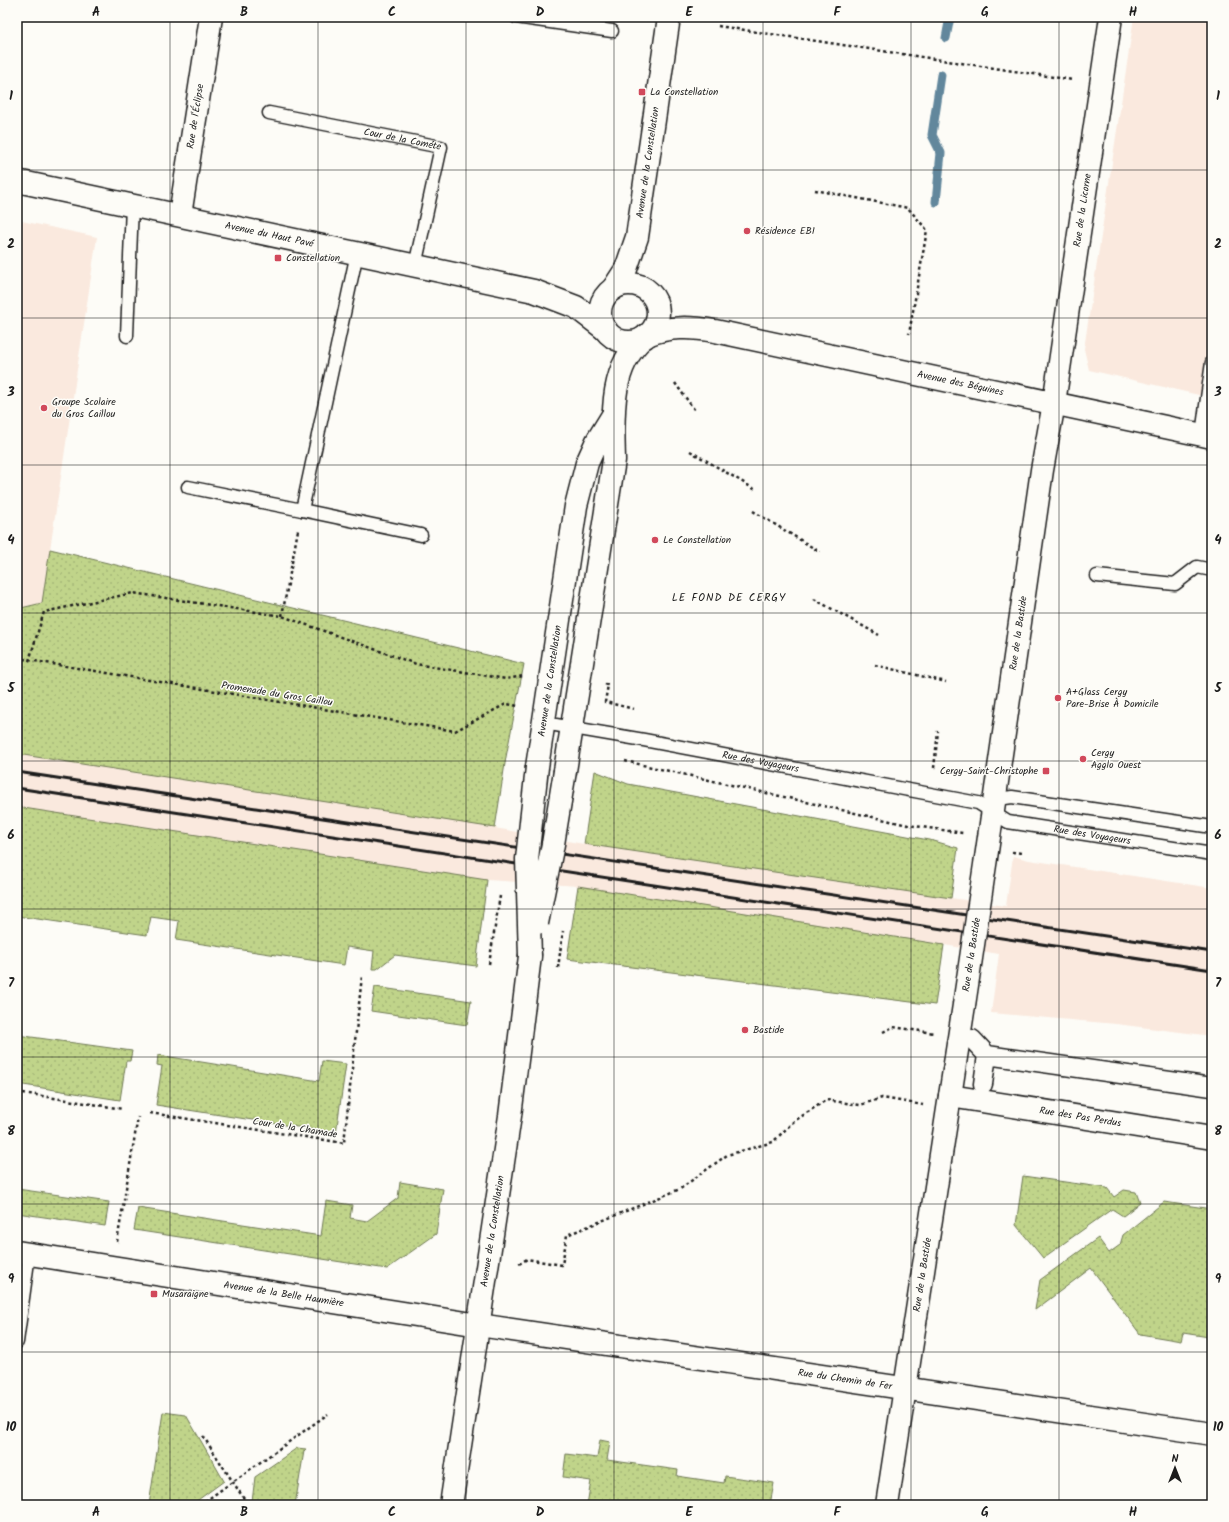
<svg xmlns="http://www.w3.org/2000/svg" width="1229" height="1522" font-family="Kalam,sans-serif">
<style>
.built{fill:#fae9de}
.grass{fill:url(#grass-dots);stroke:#6e7853}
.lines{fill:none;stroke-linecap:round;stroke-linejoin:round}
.stream{stroke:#62879c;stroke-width:9}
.service-casing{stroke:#1c1c1c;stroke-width:15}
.pedestrian-casing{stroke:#1c1c1c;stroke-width:21}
.minor-casing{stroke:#1c1c1c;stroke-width:25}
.tertiary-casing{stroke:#1c1c1c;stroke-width:25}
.path{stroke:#1c1c1c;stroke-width:2.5;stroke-dasharray:3 3;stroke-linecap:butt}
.service{stroke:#fdfcf7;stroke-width:12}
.pedestrian{stroke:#fdfcf7;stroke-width:18}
.minor{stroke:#fdfcf7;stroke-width:22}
.tertiary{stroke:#fdfcf7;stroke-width:22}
.rail{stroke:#1c1c1c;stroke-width:3}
.minor-bridge-casing{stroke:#1c1c1c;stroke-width:25;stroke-linecap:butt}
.tertiary-bridge-casing{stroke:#1c1c1c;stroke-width:25;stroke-linecap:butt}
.path-bridge{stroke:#1c1c1c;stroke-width:2.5;stroke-dasharray:3 3;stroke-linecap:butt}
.minor-bridge{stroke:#fdfcf7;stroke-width:22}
.tertiary-bridge{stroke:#fdfcf7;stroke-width:22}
.grid{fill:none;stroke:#1c1c1c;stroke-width:1;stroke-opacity:0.55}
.poi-dot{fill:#d1495b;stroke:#fdfcf7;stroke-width:1.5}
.labels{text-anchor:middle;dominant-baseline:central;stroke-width:3;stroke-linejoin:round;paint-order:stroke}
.poi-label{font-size:10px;fill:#1c1c1c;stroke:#fdfcf7;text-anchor:start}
.street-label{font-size:10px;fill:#1c1c1c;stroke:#fdfcf7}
.neighbourhood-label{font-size:11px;letter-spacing:1px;fill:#1c1c1c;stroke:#fdfcf7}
.neatline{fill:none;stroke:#1c1c1c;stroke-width:1.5}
.grid-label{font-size:13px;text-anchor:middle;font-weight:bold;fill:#1c1c1c}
</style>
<defs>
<pattern id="grass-dots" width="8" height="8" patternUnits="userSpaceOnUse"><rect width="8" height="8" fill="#c0d48a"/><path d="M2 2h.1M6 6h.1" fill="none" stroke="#a4b576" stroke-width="1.8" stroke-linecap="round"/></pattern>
</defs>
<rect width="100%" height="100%" fill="#fdfcf7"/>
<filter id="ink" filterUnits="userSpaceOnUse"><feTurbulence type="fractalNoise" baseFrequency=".025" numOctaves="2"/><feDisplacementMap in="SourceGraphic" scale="8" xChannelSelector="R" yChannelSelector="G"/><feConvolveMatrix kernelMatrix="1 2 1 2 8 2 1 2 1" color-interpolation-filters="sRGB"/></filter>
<g filter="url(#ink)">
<path class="built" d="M1134,17h78v381l-123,-28 -5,-21z
M17,220l80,17 -55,366 -25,6z
M17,674l489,83 -11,71 89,16 11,-73 33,13 306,57 24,7 -7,50 55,8 7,-50 16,4 183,28v148l-96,-12 -125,-11 8,-59 -55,-9 -9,60 -368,-46 11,-73 -91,-6 -9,59 -461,-57z"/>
<path class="grass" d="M50,549l474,115 -18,93 -11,71 -478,-74v-145l25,-6z
M595,771l33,13 306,57 24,7 -7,50 -367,-54z
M17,807l470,73 -11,86 -81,-11 -18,14h-5l2,-18 -27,-4 -3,18 -168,-25 3,-19 -28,-4 -4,18 -130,-19z
M578,886l366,59 -9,60 -368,-46z
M375,987l96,14 -4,24 -96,-14z
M17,1035l115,16 -2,10h-4l-6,39 -103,-16z
M158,1055l161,26 3,-20 24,3 -10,69 -180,-28 6,-39 -5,-1z
M1023,1176l84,12 7,9 10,-7 12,2 4,11 -17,13 -11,-7 -69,49 -27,-33z
M400,1182l43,7 -7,45 -49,35 -253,-39 4,-22 183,28 5,-35 26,4 -2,13 17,3 31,-23z
M17,1189l92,13 -4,24 -88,-13z
M1164,1202l48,7v131l-3,-1v-2l-26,-4 -2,8 -41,-7 -49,-66 -56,42 5,-30 58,-42 11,15 11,-8 3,-10z
M163,1412l23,3 38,66 -33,24h-42z
M600,1440l10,2 -3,18 71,10 -1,6 47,7 1,-7 49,7 -4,22h-183l4,-24 -28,-4 3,-23 31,4z
M297,1448l9,1 -2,2 -9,54h-41l-2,-3 3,-25z"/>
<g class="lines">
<path class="stream" d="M946,38l4,-21
M936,202l5,-49 -9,-18 9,-60"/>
<defs>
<g id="service">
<path d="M516,17l96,14"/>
<path id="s1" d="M269,113l172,34 -26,119"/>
<path d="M127,336l5,-131"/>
<path d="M1202,434l10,-72"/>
<path d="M188,487l114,23 55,-257"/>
<path d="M302,510l119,25"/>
<path d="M1097,576l78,8 22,-17 15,3"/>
<path id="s2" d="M544,723l100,17 334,63 30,19 204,32"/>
<path d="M991,800l21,-3 200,30"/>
<path d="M17,1342l12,-88"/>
</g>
<path id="pedestrian" d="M972,1039l15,16 225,32
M983,1084l4,-29"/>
<g id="minor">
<path id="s3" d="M180,215l31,-198"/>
<path id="s4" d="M986,858l56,-388 12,-67 57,-386"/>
<path id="s5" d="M950,1096l262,42"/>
<path id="s6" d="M479,1325l733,109"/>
<path id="s7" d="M887,1505l77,-500"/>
</g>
<g id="tertiary">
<path id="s8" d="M17,181l517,110 42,16 30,23"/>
<circle cx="629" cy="313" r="29"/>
<path id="s9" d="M613,289l13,-20 11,-32 32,-220"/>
<path id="s10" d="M647,335c23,-9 44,-8 68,-4l497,106"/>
<path id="s11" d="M537,767l39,-261 11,-43 10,-22 16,-26"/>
<path d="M565,771l49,-311c-1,-41 -5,-92 29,-122"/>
<path id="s12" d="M17,1252l462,73"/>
<path id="s13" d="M451,1505l59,-389 20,-160"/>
</g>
</defs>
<use href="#service" class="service-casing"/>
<use href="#pedestrian" class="pedestrian-casing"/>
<use href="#minor" class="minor-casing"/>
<use href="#tertiary" class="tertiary-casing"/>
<path class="path" d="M718,26l355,54
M815,190l93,18 19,22 -18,104
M675,383l21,29
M690,451l66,39
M753,511l67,41
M814,599l65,36
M282,616l16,-86
M17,658l438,73 51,-27 13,2
M29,661l15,-49 89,-19 149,23 134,48 90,15 18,-3
M875,665l71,17
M605,684l3,1 -3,17 29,7
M625,761l283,64 55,8
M934,768l4,-37
M1012,852l10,1
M883,1032l10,-5 41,6
M17,1092l106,17
M150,1113l194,30 18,-167
M117,1242l21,-125
M519,1264l8,-5 35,6 5,-30 113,-46 47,-34 46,-13 20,-20 33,-22 34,5 22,-7 41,7
M203,1436l45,69
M200,1505l128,-91"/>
<use href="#service" class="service"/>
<use href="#pedestrian" class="pedestrian"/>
<use href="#minor" class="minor"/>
<use href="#tertiary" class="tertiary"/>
<path class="rail" d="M17,772l1195,180
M17,788l1195,182"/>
<defs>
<g id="minor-bridge">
<path id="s14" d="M964,1005l22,-147"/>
</g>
<path id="tertiary-bridge" d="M537,923l16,-79 12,-73
M530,956l-3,-97 10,-92"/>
</defs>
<use href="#minor-bridge" class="minor-bridge-casing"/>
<use href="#tertiary-bridge" class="tertiary-bridge-casing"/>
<path class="path-bridge" d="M489,964l11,-68
M558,968l5,-37"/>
<use href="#minor-bridge" class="minor-bridge"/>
<use href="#tertiary-bridge" class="tertiary-bridge"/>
</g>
</g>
<path class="grid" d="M170,17v1488M318,17v1488M466,17v1488M614,17v1488M763,17v1488M911,17v1488M1059,17v1488M17,170h1195M17,318h1195M17,465h1195M17,613h1195M17,761h1195M17,909h1195M17,1057h1195M17,1204h1195M17,1352h1195"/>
<g class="poi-dot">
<rect x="638" y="88" width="8" height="8" rx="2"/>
<circle cx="747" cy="231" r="4"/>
<rect x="274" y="254" width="8" height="8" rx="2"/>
<circle cx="44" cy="408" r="4"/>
<circle cx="655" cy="540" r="4"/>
<circle cx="1058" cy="698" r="4"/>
<circle cx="1083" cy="759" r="4"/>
<rect x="1042" y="767" width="8" height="8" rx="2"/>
<circle cx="745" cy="1030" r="4"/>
<rect x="150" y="1290" width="8" height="8" rx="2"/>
</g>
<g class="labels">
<g class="poi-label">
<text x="650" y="92">La Constellation</text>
<text x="755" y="231">Résidence EBI</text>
<text x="286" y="258">Constellation</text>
<text x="52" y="402">Groupe Scolaire<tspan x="52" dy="12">du Gros Caillou</tspan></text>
<text x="663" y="540">Le Constellation</text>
<text x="1066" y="692">A+Glass Cergy<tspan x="1066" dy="12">Pare-Brise À Domicile</tspan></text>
<text x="1091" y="753">Cergy<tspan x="1091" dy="12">Agglo Ouest</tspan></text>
<text x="1038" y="771" text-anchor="end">Cergy-Saint-Christophe</text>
<text x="753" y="1030">Bastide</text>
<text x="162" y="1294">Musaraigne</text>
</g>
<g class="street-label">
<text stroke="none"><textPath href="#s3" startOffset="100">Rue de l'Éclipse</textPath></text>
<text stroke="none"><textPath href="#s1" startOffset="136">Cour de la Cométe</textPath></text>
<text stroke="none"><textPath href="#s9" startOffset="133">Avenue de la Constellation</textPath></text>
<text stroke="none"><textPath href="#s4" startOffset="655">Rue de la Licorne</textPath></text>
<text stroke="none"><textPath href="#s8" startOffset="258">Avenue du Haut Pavé</textPath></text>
<text stroke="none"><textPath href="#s10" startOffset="320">Avenue des Béguines</textPath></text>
<text stroke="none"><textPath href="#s4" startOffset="227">Rue de la Bastide</textPath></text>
<text stroke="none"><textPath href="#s11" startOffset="87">Avenue de la Constellation</textPath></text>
<text transform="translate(277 694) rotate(9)">Promenade du Gros Caillou</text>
<text stroke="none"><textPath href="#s2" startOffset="220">Rue des Voyageurs</textPath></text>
<text stroke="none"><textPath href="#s2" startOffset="562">Rue des Voyageurs</textPath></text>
<text stroke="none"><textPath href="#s14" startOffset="51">Rue de la Bastide</textPath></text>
<text stroke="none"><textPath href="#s5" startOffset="132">Rue des Pas Perdus</textPath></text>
<text transform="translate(295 1128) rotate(9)">Cour de la Chamade</text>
<text stroke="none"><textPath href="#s13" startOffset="277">Avenue de la Constellation</textPath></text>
<text stroke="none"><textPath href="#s7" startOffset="233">Rue de la Bastide</textPath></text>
<text stroke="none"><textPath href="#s12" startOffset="270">Avenue de la Belle Haumière</textPath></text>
<text stroke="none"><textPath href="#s6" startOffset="370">Rue du Chemin de Fer</textPath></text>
</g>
<g class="neighbourhood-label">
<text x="729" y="598">LE FOND DE CERGY</text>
</g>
</g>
<rect width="1229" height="1522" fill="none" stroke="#fdfcf7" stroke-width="44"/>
<g transform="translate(1175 1468)" stroke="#fdfcf7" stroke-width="3" paint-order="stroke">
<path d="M0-3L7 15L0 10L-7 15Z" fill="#1c1c1c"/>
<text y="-6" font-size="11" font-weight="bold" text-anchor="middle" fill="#1c1c1c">N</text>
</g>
<rect x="22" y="22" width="1185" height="1478" class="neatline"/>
<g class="grid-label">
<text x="96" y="16">A</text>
<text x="244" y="16">B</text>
<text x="392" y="16">C</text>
<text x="540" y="16">D</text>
<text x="689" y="16">E</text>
<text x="837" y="16">F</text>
<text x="985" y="16">G</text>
<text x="1133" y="16">H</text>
<text x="11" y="100">1</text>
<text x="1218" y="100">1</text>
<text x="11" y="248">2</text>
<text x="1218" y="248">2</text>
<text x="11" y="396">3</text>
<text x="1218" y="396">3</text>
<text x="11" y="544">4</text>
<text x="1218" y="544">4</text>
<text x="11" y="692">5</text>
<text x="1218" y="692">5</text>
<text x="11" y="839">6</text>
<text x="1218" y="839">6</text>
<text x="11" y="987">7</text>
<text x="1218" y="987">7</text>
<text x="11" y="1135">8</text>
<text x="1218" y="1135">8</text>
<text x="11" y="1283">9</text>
<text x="1218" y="1283">9</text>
<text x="11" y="1431">10</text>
<text x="1218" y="1431">10</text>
<text x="96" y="1516">A</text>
<text x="244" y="1516">B</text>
<text x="392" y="1516">C</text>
<text x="540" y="1516">D</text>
<text x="689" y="1516">E</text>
<text x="837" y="1516">F</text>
<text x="985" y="1516">G</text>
<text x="1133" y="1516">H</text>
</g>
</svg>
